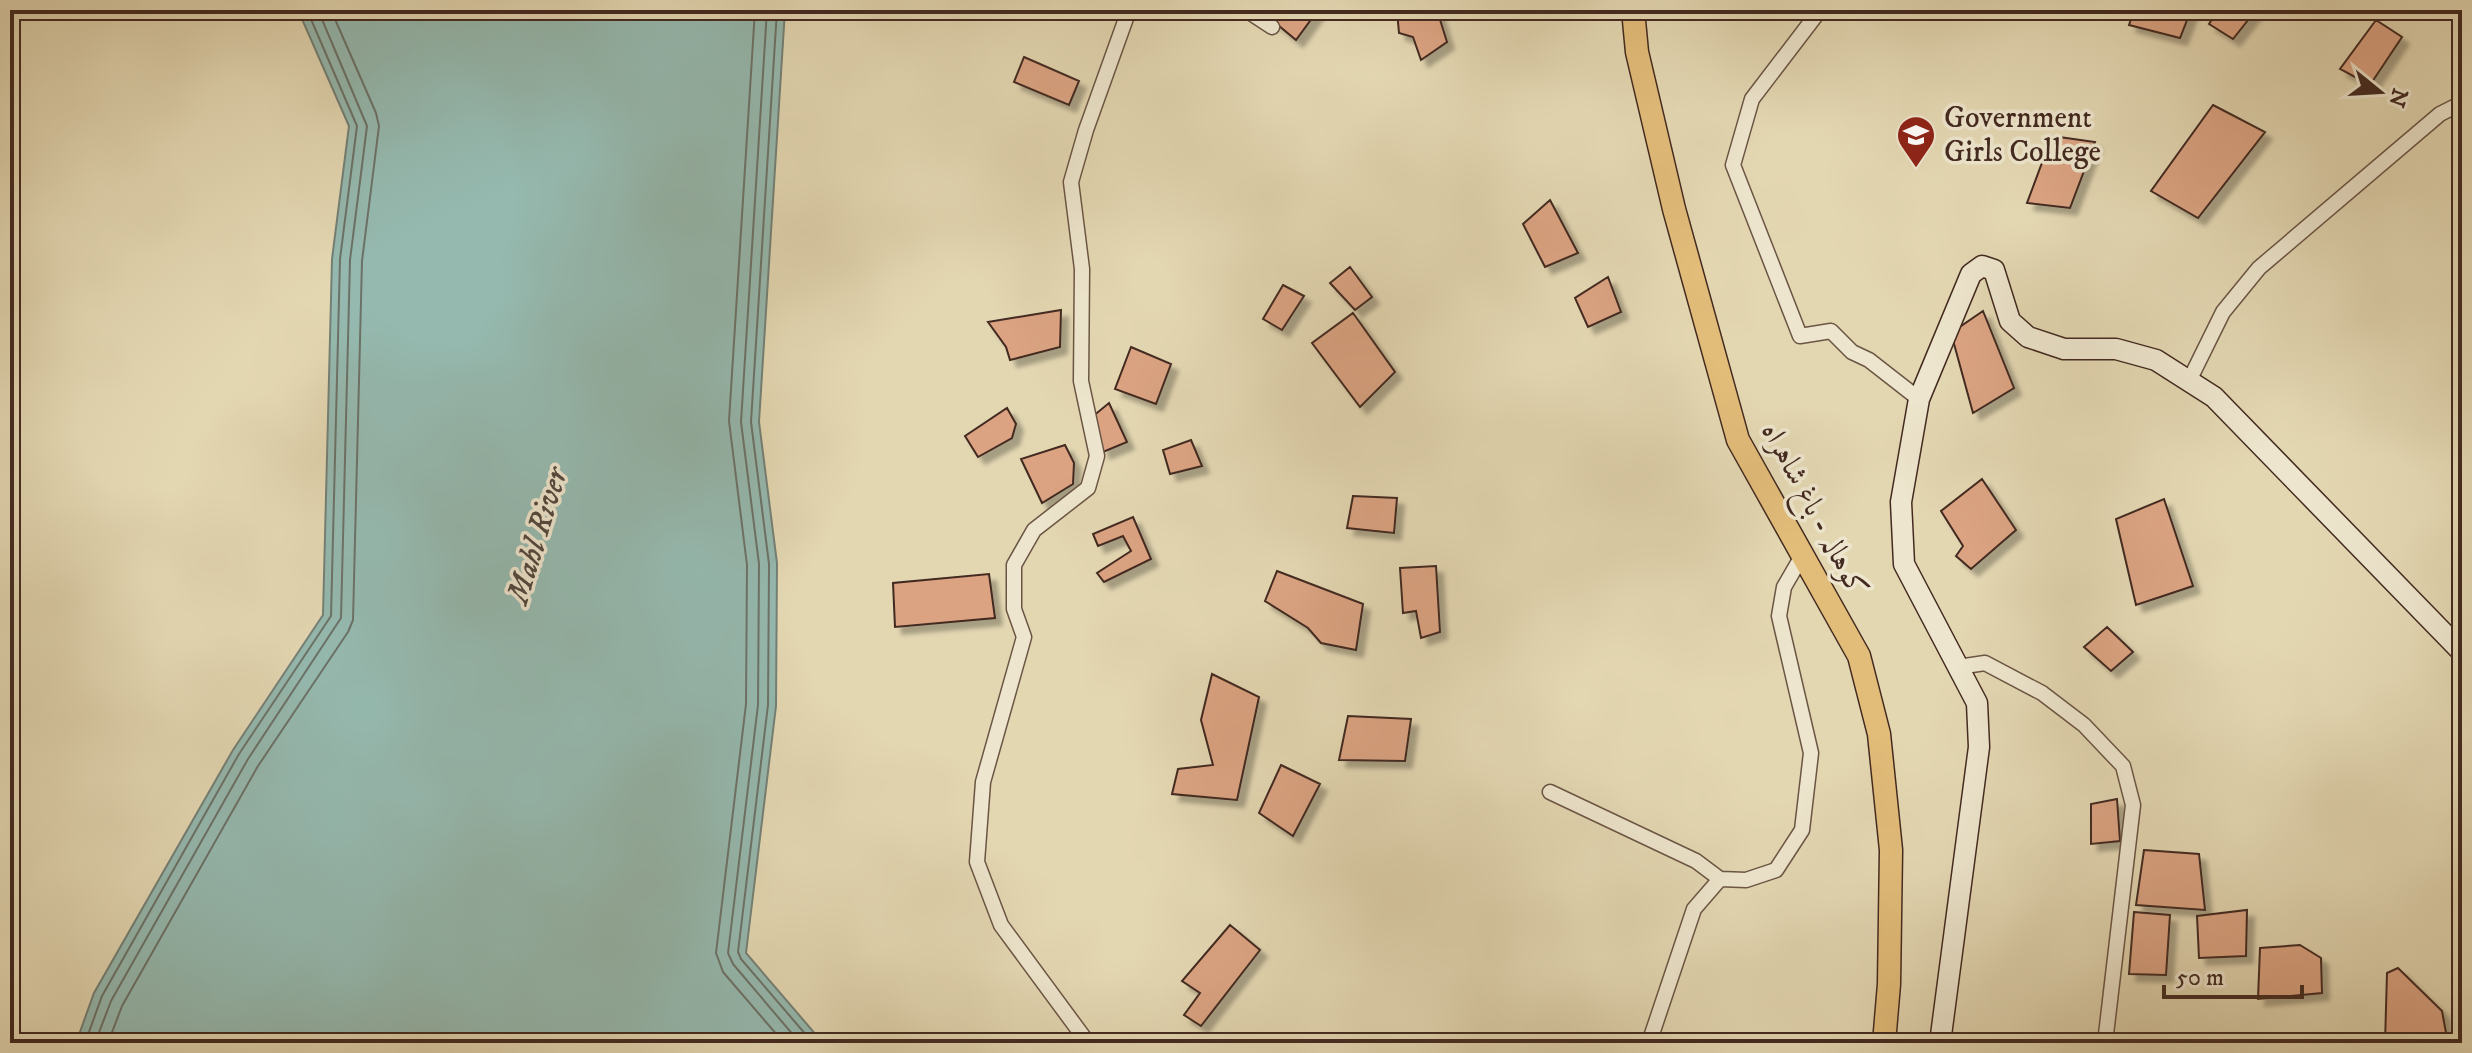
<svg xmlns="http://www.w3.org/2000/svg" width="2472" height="1053" font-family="'IM FELL DW Pica',Amiri,serif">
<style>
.water{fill:#95b9af;stroke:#748076;stroke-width:2}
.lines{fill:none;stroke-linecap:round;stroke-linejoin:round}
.shore{stroke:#6c7268;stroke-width:2}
.building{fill:#dba382;stroke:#432a20;stroke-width:2;filter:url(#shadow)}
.minor-casing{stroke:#6b5544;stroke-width:17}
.secondary-casing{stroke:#432a20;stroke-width:23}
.primary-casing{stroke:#432a20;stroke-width:25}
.minor{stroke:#ede5cd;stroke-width:14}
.secondary{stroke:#ede5cd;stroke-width:20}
.primary{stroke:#e2bc79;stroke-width:22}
.labels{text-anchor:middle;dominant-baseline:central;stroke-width:7;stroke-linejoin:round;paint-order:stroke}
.poi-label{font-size:30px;fill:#432a20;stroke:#ede5cd;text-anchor:start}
.street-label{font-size:30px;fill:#432a20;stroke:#ede5cd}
.water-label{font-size:32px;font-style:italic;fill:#53473d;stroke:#ede5cd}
</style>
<defs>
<filter id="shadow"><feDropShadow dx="7" dy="7" stdDeviation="2" flood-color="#0004"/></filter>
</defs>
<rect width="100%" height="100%" fill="#e3d7b2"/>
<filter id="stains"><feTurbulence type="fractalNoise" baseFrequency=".0025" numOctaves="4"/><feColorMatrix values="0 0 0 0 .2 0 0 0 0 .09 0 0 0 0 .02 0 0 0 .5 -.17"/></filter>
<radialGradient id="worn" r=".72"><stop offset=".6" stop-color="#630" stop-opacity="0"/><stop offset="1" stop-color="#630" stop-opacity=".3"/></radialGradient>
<path class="water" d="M298,10h487l-26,412 18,141 -1,143 -30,247 77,90h-747l18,-50 139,-243 90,-135 9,-356 17,-133z"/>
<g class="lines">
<path class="shore" d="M755,10l-26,411 18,144 -1,139 -30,249 7,19 61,71
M767,10l-26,412 18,142 -1,141 -30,248 5,11 67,79
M777,10l-26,412 18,142 -1,141 -30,247 3,7 72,84
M85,1043l17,-47 137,-242 92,-138 9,-357 17,-133 -50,-116
M95,1043l16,-42 137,-242 93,-141 9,-358 17,-134 -49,-116
M108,1043l14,-37 136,-240 90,-134 5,-12 9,-359 17,-135 -3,-13 -45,-103"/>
</g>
<path class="building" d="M1260,10h58l-22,30z
M1437,10l10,32 -26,18 -8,-23 -14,-4 -2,-22z
M2134,10h57l-11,28 -51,-13z
M2218,10h38l-23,29 -24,-15z
M2376,20l26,17 -32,48 -30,-16z
M1024,57l55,24 -10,24 -55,-23z
M2213,105l52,27 -67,86 -47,-27z
M2052,136l43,6 -25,66 -43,-5z
M1550,200l28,53 -33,14 -22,-43z
M1350,267l22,30 -17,13 -25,-27z
M1608,277l13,35 -33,15 -13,-29z
M1283,285l21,11 -22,34 -19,-11z
M1061,310l-1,37 -50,13 -4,-13 -18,-25z
M1983,311l31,77 -41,25 -22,-80z
M1353,313l42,59 -35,35 -48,-64z
M1131,347l40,17 -15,40 -41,-15z
M1109,403l18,39 -24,10 -11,-35z
M1007,408l9,16 -4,14 -34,19 -13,-21z
M1191,440l11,26 -32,8 -7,-24z
M1065,445l9,18 -1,21 -31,19 -21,-44z
M1982,479l34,51 -45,39 -15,-13 7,-10 -22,-35z
M1353,496l44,2 -3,35 -47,-5z
M2164,499l29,87 -57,19 -20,-86z
M1133,517l18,42 -47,23 -7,-9 34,-22 -8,-15 -25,10 -5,-12z
M1436,566l4,66 -19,6 -5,-27 -13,2 -3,-45z
M1277,571l86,33 -7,46 -35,-7 -13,-15 -43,-27z
M989,574l6,44 -100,9 -2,-44z
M2107,627l26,25 -22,19 -27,-24z
M1212,674l47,23 -22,103 -65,-6 6,-25 35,-4 -12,-45z
M1348,716l63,3 -6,42 -66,-1z
M1281,765l39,19 -27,52 -34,-23z
M2117,799l3,42 -29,3v-40z
M2144,850l55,4 6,56 -69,-5z
M2247,910l-1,46 -47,2 -2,-42z
M2134,912l36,3 -4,60 -37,-1z
M1230,925l30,25 -59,76 -17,-11 16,-22 -18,-12z
M2300,945l21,13 1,35 -64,6 2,-51z
M2398,968l44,43 5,27 -62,5 2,-70z"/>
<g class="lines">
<defs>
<path id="minor" d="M1246,10l26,17
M1820,10l-68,89 -19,66 67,171 31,-5 21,21 17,8 50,39
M2189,381l34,-69 36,-44 181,-154 22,-11
M1958,667l27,-4 57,30 42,32 39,41 10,39 -28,238
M1550,792l146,69 24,18 26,1 30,-10 26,-40 9,-77 -32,-137 5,-29 18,-31
M1088,1043l-87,-118 -24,-63 6,-80 41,-145 -10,-28v-44l20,-35 54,-42 9,-32 -16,-75 1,-112 -11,-87 15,-52 43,-120
M1649,1043l45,-134 26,-30"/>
<path id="secondary" d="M1940,1043l39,-296 -2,-44 -73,-139 -3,-62 18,-103 52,-125 11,-8 12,4 16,51 18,16 36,12h52l40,11 58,37 248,255"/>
<path id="primary" d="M1633,10l4,42 37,157 64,231 121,216 20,78 12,116 -2,134 -5,59"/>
</defs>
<use href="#minor" class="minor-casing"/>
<use href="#secondary" class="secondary-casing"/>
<use href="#primary" class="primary-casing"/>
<use href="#minor" class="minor"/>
<use href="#secondary" class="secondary"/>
<use href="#primary" class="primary"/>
</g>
<defs>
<symbol id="school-pin" viewBox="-11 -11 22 30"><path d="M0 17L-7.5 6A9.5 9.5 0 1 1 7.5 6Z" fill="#8f2418" stroke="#ede5cd"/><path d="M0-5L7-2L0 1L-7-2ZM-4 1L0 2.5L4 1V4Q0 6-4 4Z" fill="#fff"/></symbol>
</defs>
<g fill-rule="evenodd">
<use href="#school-pin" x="1894" y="113" width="44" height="60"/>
</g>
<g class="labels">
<g class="poi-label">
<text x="1944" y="118">Government<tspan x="1944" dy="34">Girls College</tspan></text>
</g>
<g class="street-label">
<text transform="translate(1814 510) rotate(62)">کوہالہ - باغ شاہراہ</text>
</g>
<g class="water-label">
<text transform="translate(538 536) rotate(-73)">Mahl River</text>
</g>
</g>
<rect width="2472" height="1053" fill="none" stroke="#e3d7b2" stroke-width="40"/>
<rect x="12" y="12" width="2448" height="1029" fill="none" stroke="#432a20" stroke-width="4"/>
<rect x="20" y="20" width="2432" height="1013" fill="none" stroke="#432a20" stroke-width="2"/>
<g transform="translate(2380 92) rotate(108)" stroke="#ede5cd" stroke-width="6" paint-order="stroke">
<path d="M0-6L14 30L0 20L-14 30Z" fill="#432a20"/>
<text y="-12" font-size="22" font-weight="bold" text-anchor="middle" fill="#432a20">N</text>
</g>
<path d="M2164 985v12h138v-12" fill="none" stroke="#432a20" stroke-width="4"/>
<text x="2176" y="985" font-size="24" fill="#432a20" stroke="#ede5cd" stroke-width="6" paint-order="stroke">50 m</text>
<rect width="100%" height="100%" filter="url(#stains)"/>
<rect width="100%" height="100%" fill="url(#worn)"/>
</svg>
